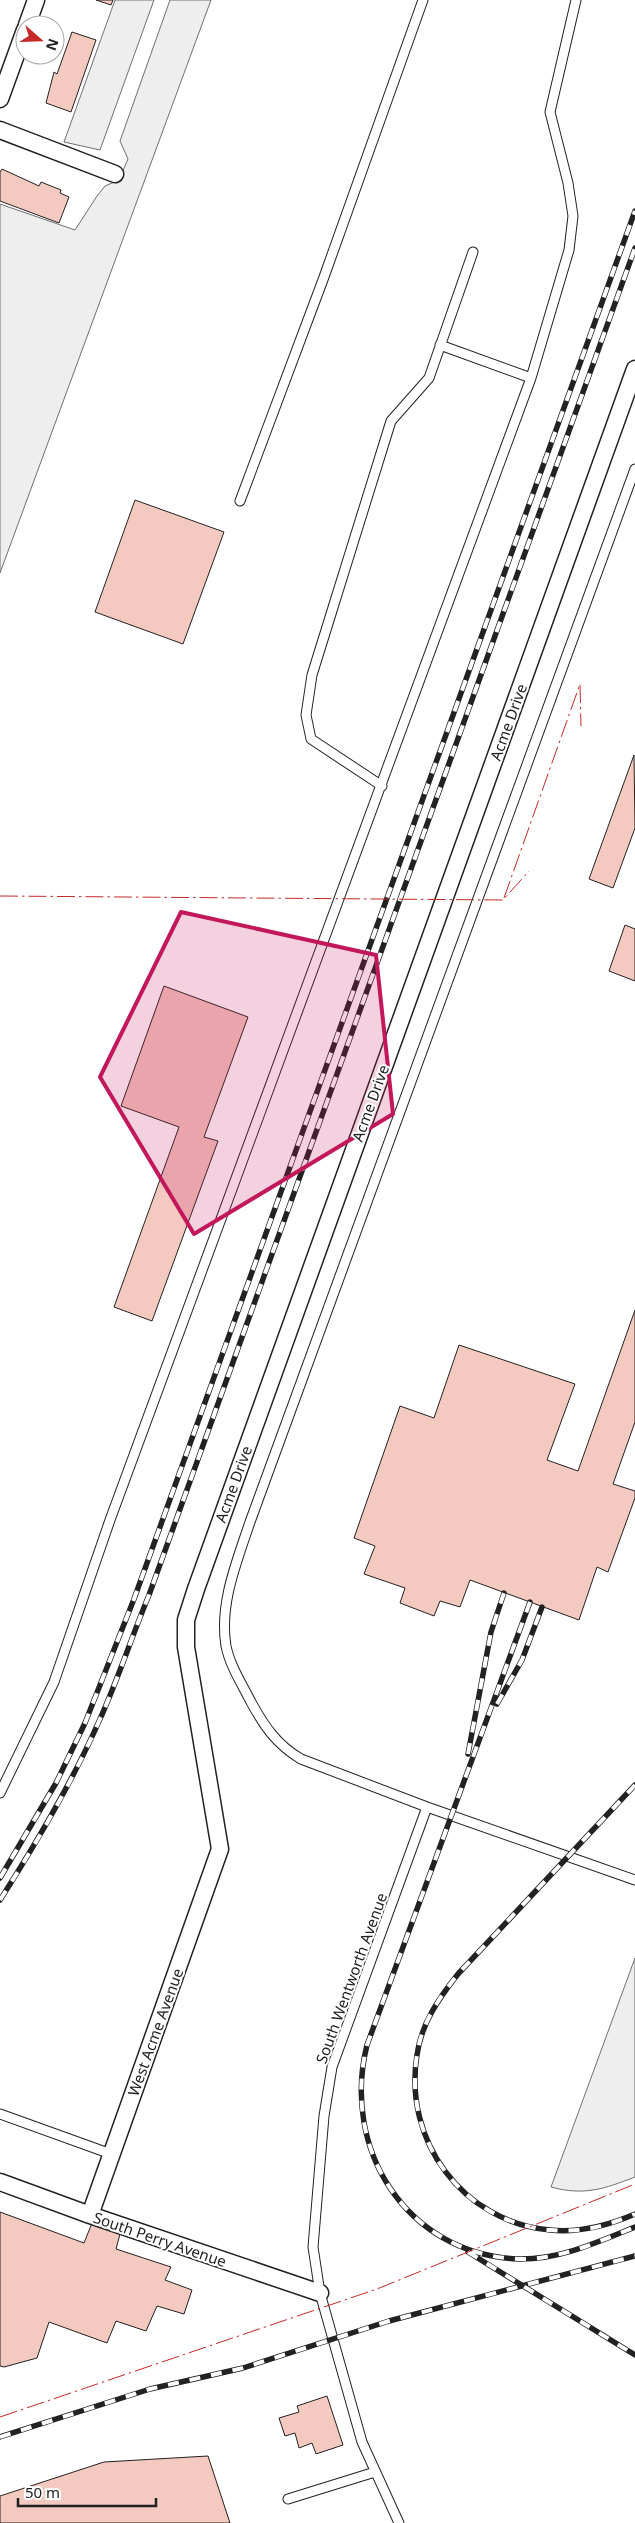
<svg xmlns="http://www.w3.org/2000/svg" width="635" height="2523" font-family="'Noto Sans',sans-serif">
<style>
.green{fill:#eee;stroke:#6f6f6f}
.building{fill:#f3c9c0;stroke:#222}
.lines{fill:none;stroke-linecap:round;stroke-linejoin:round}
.service-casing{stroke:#222;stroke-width:11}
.minor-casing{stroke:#222;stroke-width:19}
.service{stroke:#fff;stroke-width:9}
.minor{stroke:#fff;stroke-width:16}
.rail-casing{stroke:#222;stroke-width:5.5}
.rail{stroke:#fff;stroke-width:4;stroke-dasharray:11;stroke-linecap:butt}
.power{stroke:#c62828;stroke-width:1;stroke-dasharray:18 4 2.5 4;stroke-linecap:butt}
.marked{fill:#c2185b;fill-opacity:0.2;stroke:#c2185b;stroke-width:4;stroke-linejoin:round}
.labels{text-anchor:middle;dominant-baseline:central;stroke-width:4;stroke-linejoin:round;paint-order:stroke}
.street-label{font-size:15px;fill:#222;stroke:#fff}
</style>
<rect width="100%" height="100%" fill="#fff"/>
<path class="green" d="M115,0h39l-54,150 -36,-8z
M170,0h41l-211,573v-369l75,26 22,-34 8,-10 14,-6 9,-21 -8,-18z
M635,1958v219c-31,12 -51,19 -84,10z"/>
<path class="building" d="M96,0h17l-2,5z
M72,32l24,8 -25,72 -25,-9 8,-31 3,2z
M2,169l37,17 2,-4 20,8 -1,3 9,4 -10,26 -59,-22v-29z
M135,500l89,32 -41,112 -88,-32z
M634,755l1,73 -22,60 -24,-9z
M625,925l10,4v52l-26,-10z
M164,986l84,31 -44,120 14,4 -66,180 -38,-14 65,-180 -58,-21z
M635,1310v112l-22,62 22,7v7l-27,74 -11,-5 -18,53 -109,-40 -10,27 -20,-6 -6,15 -34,-13 5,-15 -41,-14 11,-28 -21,-8 46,-132 34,12 25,-73 116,39 -28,76 31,11z
M0,2212l84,31 8,-20 28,11 -4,15 55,18 -6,13 27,10 -8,24 -27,-8 -11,25 -30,-10 -9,22 -58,-21 -12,36 -33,9 -4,-1z
M327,2396l16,49 -27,9 -4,-11 -13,5 -4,-15 -10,3 -6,-18 20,-6 -2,-6z
M208,2456l22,67h-230v-27l104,-34z"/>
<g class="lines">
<defs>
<path id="service" d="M440,345l91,33
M240,501l84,-224 99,-277
M382,786l-71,-47 -5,-24 6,-40 79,-254 38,-43 44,-126
M0,1793l54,-111 56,-162 421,-1142 38,-128 4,-34 -5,-33 -18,-71 26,-112
M427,1807l208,73
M0,2114l111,40
M288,2499l87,-27
M399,2523l-37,-81 -42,-149 -7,-46 11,-131 8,-49 95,-260 -126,-48c-24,-14 -37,-33 -50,-57 -9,-18 -21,-36 -25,-56 -7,-42 11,-85 24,-124l385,-1053"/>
<path id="minor" d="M27,25l9,-25
M0,99l25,-69
M0,130l115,44
M0,2182l90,33 230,78
M90,2215l130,-366 -34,-202v-27l10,-31 439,-1220"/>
</defs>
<use href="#service" class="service-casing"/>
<use href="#minor" class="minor-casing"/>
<use href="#service" class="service"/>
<use href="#minor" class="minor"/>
<defs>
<path id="rail" d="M530,1602l-163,443c-26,104 39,209 151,214 41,1 80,-17 117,-32
M497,1704l25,-44 20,-53
M468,1754l23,-122 13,-39
M635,1785l-177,189c-19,24 -37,50 -41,81 -14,85 45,167 133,175 30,3 57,-4 85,-16
M0,1878l56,-95 29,-60 49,-124 501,-1388
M0,1900c37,-58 72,-117 100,-181 18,-40 32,-83 49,-124l486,-1347
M468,2252l167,103
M0,2437l150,-48 93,-21 146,-47 246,-65"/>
</defs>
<use href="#rail" class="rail-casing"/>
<use href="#rail" class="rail"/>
<path class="power" d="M0,896l503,4 26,-29
M504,898l76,-214 1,42
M0,2417l377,-128 258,-105"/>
</g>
<path class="marked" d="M181,912l195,43 17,159 -199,120 -94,-157z"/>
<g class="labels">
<g class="street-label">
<text transform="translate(508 722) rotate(-70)">Acme Drive</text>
<text transform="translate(370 1103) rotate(-70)">Acme Drive</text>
<text transform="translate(233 1484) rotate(-70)">Acme Drive</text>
<text transform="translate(351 1978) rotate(-70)">South Wentworth Avenue</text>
<text transform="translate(155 2032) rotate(-70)">West Acme Avenue</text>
<text transform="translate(160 2239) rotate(19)">South Perry Avenue</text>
</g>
</g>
<g transform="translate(40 40) rotate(110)"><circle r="24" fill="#ffffff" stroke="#a7a7a7"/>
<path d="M0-4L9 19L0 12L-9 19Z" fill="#c62828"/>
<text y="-8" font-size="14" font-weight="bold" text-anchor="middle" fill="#222222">N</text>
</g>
<path d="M18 2498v8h138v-8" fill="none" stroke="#222222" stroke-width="2.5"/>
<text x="25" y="2498" font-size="15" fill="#222222" stroke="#ffffff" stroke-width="4" paint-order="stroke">50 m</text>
</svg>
